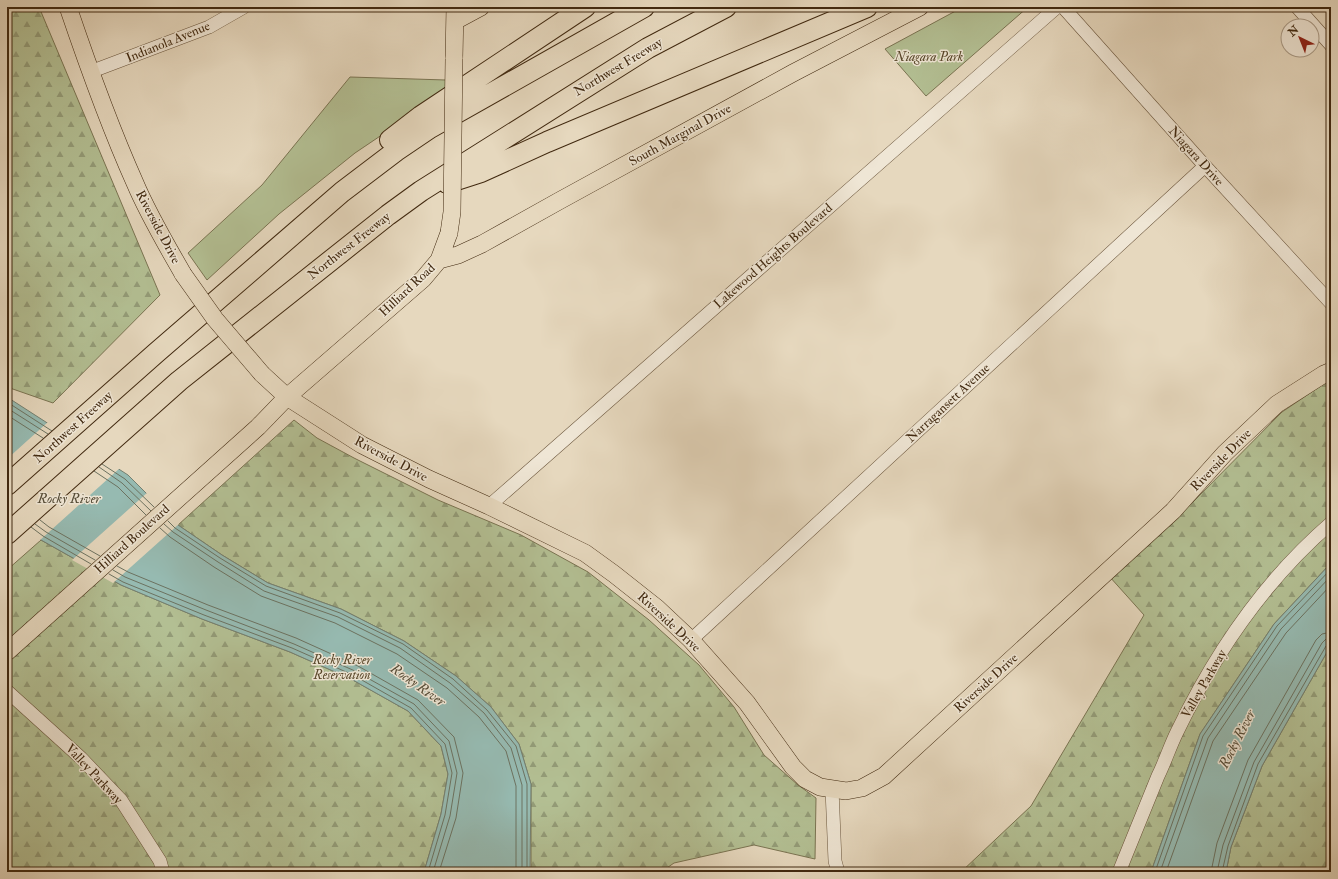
<svg xmlns="http://www.w3.org/2000/svg" width="1338" height="879" font-family="'IM FELL Double Pica',serif">
<style>
.green{fill:#b3bf93;stroke:#7a7452}
.forest{fill:url(#forest-firs);stroke:#7a7452}
.water{fill:#96bab1;stroke:#748071}
.pier{fill:#e6d8be}
.lines{fill:none;stroke-linecap:round;stroke-linejoin:round}
.shore{stroke:#6c7260;stroke-width:1}
.minor-casing{stroke:#6a553c;stroke-width:14}
.major-casing{stroke:#412910;stroke-width:18}
.highway-casing{stroke:#412910;stroke-width:22}
.minor{stroke:#efe6d5;stroke-width:13}
.major{stroke:#e6d8be;stroke-width:17}
.highway{stroke:#e6d8be;stroke-width:20}
.major-bridge-casing{stroke:#412910;stroke-width:18;stroke-linecap:butt}
.major-bridge{stroke:#e6d8be;stroke-width:17}
.labels{text-anchor:middle;dominant-baseline:central;stroke-width:3;stroke-linejoin:round;paint-order:stroke}
.street-label{font-size:13px;fill:#412910;stroke:#efe6d5}
.park-label{font-size:13px;font-style:italic;fill:#58472a;stroke:#efe6d5}
.water-label{font-size:14px;font-style:italic;fill:#564d38;stroke:#efe6d5}
</style>
<defs>
<pattern id="forest-firs" width="22" height="20" patternUnits="userSpaceOnUse"><rect width="22" height="20" fill="#b3bf93"/><path d="M5 1l3.5 6h-7zM16 11l3.5 6h-7z" fill="#939b77"/></pattern>
</defs>
<rect width="100%" height="100%" fill="#e6d8be"/>
<filter id="stains"><feTurbulence type="fractalNoise" baseFrequency=".005" numOctaves="4"/><feColorMatrix values="0 0 0 0 .2 0 0 0 0 .09 0 0 0 0 .02 0 0 0 .5 -.17"/></filter>
<radialGradient id="worn" r=".72"><stop offset=".6" stop-color="#630" stop-opacity="0"/><stop offset="1" stop-color="#630" stop-opacity=".3"/></radialGradient>
<path class="green" d="M963,7h65l-102,89 -41,-47z
M350,77l96,3 1,11 -92,62 -76,61 -72,66 -19,-27 74,-68z"/>
<path class="forest" d="M7,7h32l121,288 -107,108 -46,-16z
M1331,379v135l-55,54 9,7 46,-44v32l-57,61 -74,110 -49,138h-190l70,-66 113,-191 -35,-39 77,-79 7,5 89,-90z
M294,420l23,18 37,20 84,42 83,35 67,37 61,48 50,45 35,42 30,48 34,30 18,13 -1,61 -61,-14 -80,18 -13,9h-130v-88l-12,-40 -28,-37 -35,-31 -52,-35 -63,-32 -73,-26 -46,-28 -44,-30z
M41,540l80,45 81,34 88,33 61,27 57,32 33,35 7,28 -7,40 -17,58h-417v-302z
M1331,645v227h-105l5,-25 31,-81z"/>
<path class="water" d="M7,397l121,78 50,50 44,30 46,28 73,26 63,32 52,35 35,31 28,37 12,40 -1,88h-106l17,-58 7,-40 -7,-28 -33,-35 -57,-32 -61,-27 -88,-33 -81,-34 -80,-45 -34,-28z
M1331,563v82l-69,121 -31,81 -5,25h-75l49,-138 74,-110z"/>
<path class="pier" d="M48,422l72,46 -81,73 -32,-26v-56z
M148,492l31,32 -66,59 -41,-23z"/>
<g class="lines">
<path class="shore" d="M7,402l45,29
M7,408l41,26
M7,415l36,23
M102,464l23,15 29,28
M99,467l23,16 29,28
M94,471l24,16 28,28
M40,520l9,7 51,29
M168,521l7,7 45,30 46,28 74,27 63,31 50,35 34,31 29,36 11,38v88
M35,524l11,8 49,28
M164,524l9,8 45,30 46,29 74,26 62,31 50,35 34,30 27,35 11,37v87
M31,527l12,9 48,28
M160,528l10,9 44,30 47,29 74,27 62,31 50,34 32,29 27,34 10,35v86
M117,566l11,6 80,33 88,33 62,28 60,34 36,37 9,36 -7,45 -17,54
M113,570l12,7 81,33 88,34 61,27 59,33 35,37 8,32 -7,43 -17,56
M109,574l14,8 81,33 88,33 61,27 58,33 34,36 7,29 -7,42 -17,57
M1155,872l48,-136 74,-110 54,-57
M1160,872l48,-134 73,-109 50,-53
M1166,872l47,-131 73,-108 45,-48
M1211,872l6,-29 31,-83 68,-120 6,-6 9,-2
M1217,872l6,-27 31,-83 68,-119 4,-4 5,-1
M1222,872l6,-26 30,-82 68,-118 5,-3"/>
<defs>
<path id="minor" d="M1063,7l142,159 126,137
M1297,7l34,38
M90,72l119,-45 35,-20
M489,506l568,-499
M691,640l514,-474
M7,691l74,67 40,42 39,61 3,11
M832,789l3,72 3,11
M1119,872c13,-32 26,-64 39,-96 7,-14 12,-30 19,-44 38,-79 88,-152 154,-209"/>
<path id="major" d="M68,7c20,59 41,118 67,176 13,31 31,61 48,91
M455,21l26,-14
M454,59l1,-52
M439,260l19,-5 24,-11 77,-43 234,-128 127,-66
M262,374l25,23 75,48 67,34 60,27 96,47 29,21 43,34 34,32 56,63 46,64 12,12 15,8 26,4 16,-3 22,-12 289,-265 52,-58 52,-49 47,-30 7,-3
M7,652l251,-225 29,-30 136,-118 16,-19 10,-27"/>
<path id="highway" d="M390,140l31,-24 164,-109
M447,183l34,-11 66,-30 320,-135
M7,485l149,-132 186,-161 54,-41 34,-23 214,-121
M7,534l172,-153 209,-166 33,-24 227,-143 78,-41"/>
</defs>
<use href="#minor" class="minor-casing"/>
<use href="#major" class="major-casing"/>
<use href="#highway" class="highway-casing"/>
<use href="#minor" class="minor"/>
<use href="#major" class="major"/>
<use href="#highway" class="highway"/>
<defs>
<path id="major-bridge" d="M449,233l3,-21 2,-153
M183,274l32,45 47,55"/>
</defs>
<use href="#major-bridge" class="major-bridge-casing"/>
<use href="#major-bridge" class="major-bridge"/>
</g>
<g class="labels">
<g class="street-label">
<text transform="translate(168 42) rotate(-22)">Indianola Avenue</text>
<text transform="translate(618 67) rotate(-31)">Northwest Freeway</text>
<text transform="translate(680 135) rotate(-29)">South Marginal Drive</text>
<text transform="translate(1196 156) rotate(48)">Niagara Drive</text>
<text transform="translate(158 227) rotate(62)">Riverside Drive</text>
<text transform="translate(349 246) rotate(-38)">Northwest Freeway</text>
<text transform="translate(773 256) rotate(-41)">Lakewood Heights Boulevard</text>
<text transform="translate(407 290) rotate(-43)">Hilliard Road</text>
<text transform="translate(948 403) rotate(-43)">Narragansett Avenue</text>
<text transform="translate(73 427) rotate(-42)">Northwest Freeway</text>
<text transform="translate(391 459) rotate(28)">Riverside Drive</text>
<text transform="translate(1221 460) rotate(-46)">Riverside Drive</text>
<text transform="translate(132 539) rotate(-42)">Hilliard Boulevard</text>
<text transform="translate(669 622) rotate(43)">Riverside Drive</text>
<text transform="translate(986 683) rotate(-42)">Riverside Drive</text>
<text transform="translate(1204 684) rotate(-60)">Valley Parkway</text>
<text transform="translate(94 774) rotate(47)">Valley Parkway</text>
</g>
<g class="park-label">
<text x="929" y="57">Niagara Park</text>
<text x="342" y="660">Rocky River<tspan x="342" dy="15">Reservation</tspan></text>
</g>
<g class="water-label">
<text x="69" y="498">Rocky River</text>
<text transform="translate(418 685) rotate(35)">Rocky River</text>
<text transform="translate(1237 739) rotate(-63)">Rocky River</text>
</g>
</g>
<rect width="1338" height="879" fill="none" stroke="#e6d8be" stroke-width="24"/>
<rect x="8" y="8" width="1322" height="863" fill="none" stroke="#412910" stroke-width="2"/>
<rect x="12" y="12" width="1314" height="855" fill="none" stroke="#412910"/>
<g transform="translate(1300 38) rotate(317)"><circle r="19" fill="#efe6d5" stroke="#a99a86"/>
<path d="M0-3L7 15L0 10L-7 15Z" fill="#8f2418"/>
<text y="-6" font-size="11" font-weight="bold" text-anchor="middle" fill="#412910">N</text>
</g>
<rect width="100%" height="100%" filter="url(#stains)"/>
<rect width="100%" height="100%" fill="url(#worn)"/>
</svg>
